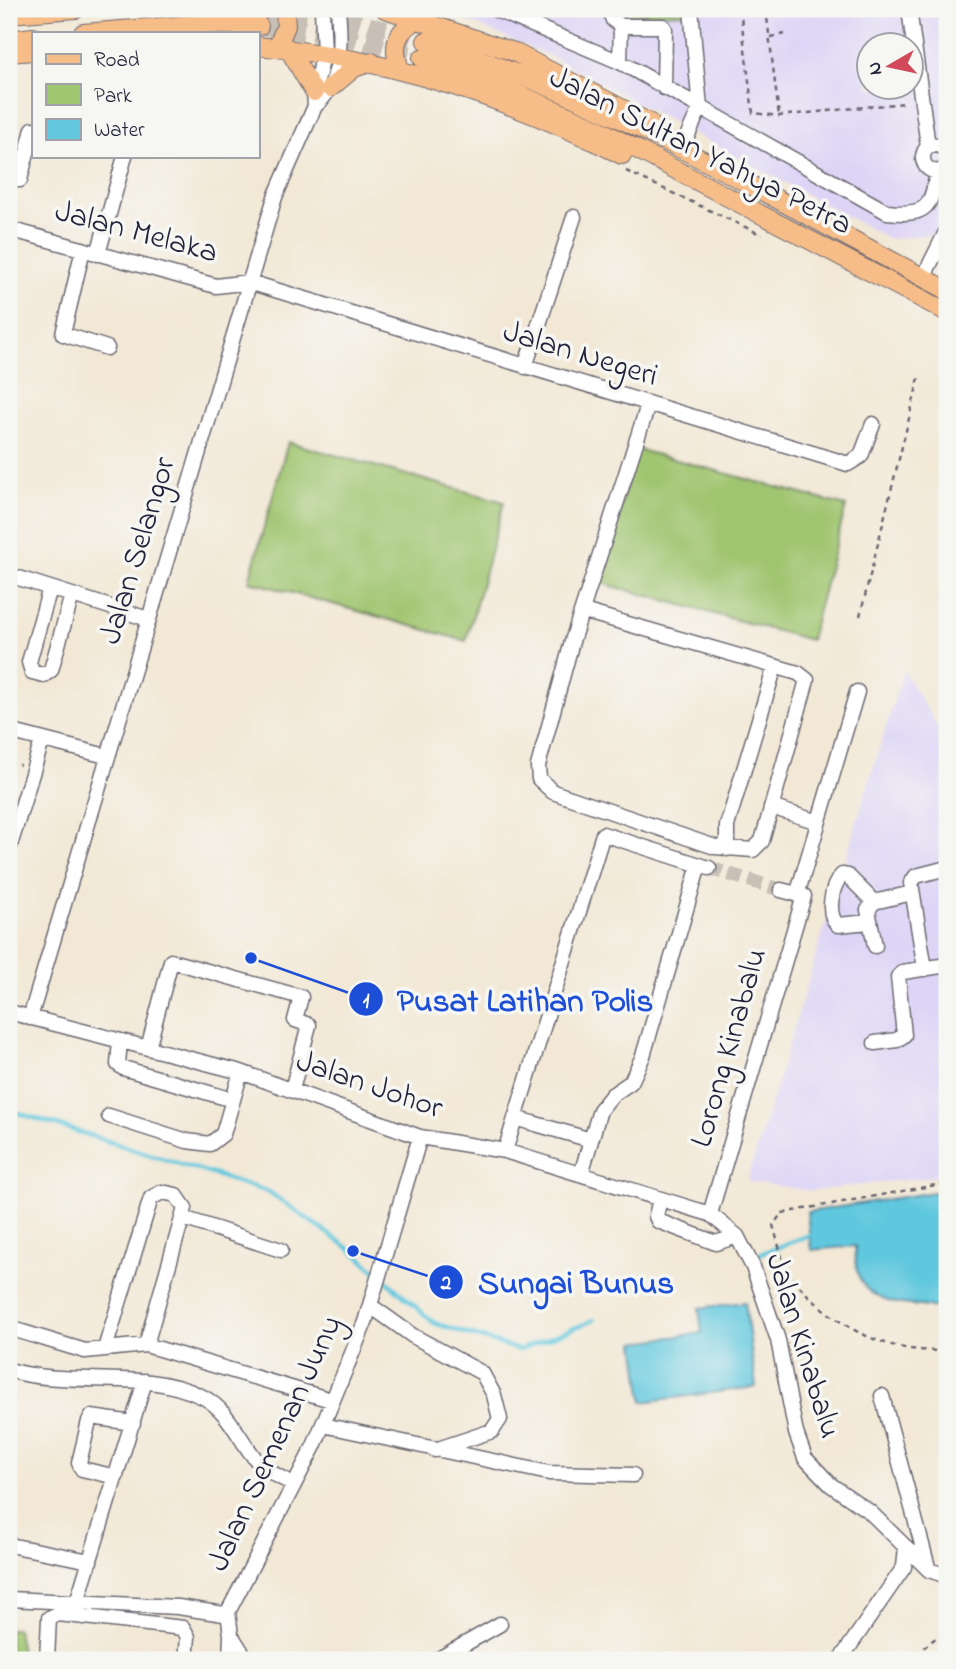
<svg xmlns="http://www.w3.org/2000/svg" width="956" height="1669" font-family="'Indie Flower',sans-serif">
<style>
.built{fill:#ded5f6;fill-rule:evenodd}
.green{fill:#a0c56f;stroke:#617455;stroke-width:2}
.water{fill:#61c8de;stroke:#42758c;stroke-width:2}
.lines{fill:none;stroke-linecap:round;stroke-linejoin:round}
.stream{stroke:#61c8de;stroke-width:4.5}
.minor-tunnel{stroke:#c8c0b6;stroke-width:14;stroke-dasharray:14 7;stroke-linecap:butt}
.major-tunnel{stroke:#c8c0b6;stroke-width:18;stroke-dasharray:18 9;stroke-linecap:butt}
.minor-casing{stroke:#6b6771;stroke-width:17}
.major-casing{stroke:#6b6771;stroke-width:20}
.path{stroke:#6b6771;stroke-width:2.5;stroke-dasharray:5 5;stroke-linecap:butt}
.minor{stroke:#fff;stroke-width:14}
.major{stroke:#f7bd88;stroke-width:18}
.labels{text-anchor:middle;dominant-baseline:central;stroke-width:7;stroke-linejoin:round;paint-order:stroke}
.street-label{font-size:32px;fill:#22223b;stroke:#f6f6f2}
.leader{fill:none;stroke:#1d4ed8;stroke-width:2.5}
.callout-dot{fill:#1d4ed8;stroke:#f6f6f2;stroke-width:2.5}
.mark-label{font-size:21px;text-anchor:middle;font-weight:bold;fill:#fff}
.callout-label{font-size:33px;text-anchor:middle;font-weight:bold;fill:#1d4ed8;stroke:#f6f6f2;stroke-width:7;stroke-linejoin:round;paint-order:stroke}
</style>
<rect width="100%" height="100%" fill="#f6f6f2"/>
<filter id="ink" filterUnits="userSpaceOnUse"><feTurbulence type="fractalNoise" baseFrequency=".0143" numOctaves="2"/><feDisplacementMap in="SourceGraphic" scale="14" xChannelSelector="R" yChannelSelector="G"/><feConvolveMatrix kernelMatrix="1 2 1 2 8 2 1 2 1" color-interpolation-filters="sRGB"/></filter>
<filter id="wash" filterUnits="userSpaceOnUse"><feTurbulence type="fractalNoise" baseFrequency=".00686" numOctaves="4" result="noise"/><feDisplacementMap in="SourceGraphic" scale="28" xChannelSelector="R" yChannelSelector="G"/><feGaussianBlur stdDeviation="1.57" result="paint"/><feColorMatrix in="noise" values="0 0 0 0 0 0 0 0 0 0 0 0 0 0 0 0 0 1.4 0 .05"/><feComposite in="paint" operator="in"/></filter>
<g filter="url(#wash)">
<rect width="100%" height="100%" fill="#f2e8d5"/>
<path class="built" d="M440,9h507v202l-13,23 -45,5 -337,-182zM869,46h42v42h-42z
M903,671l44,70v434l-137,16 -63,-10z"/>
<path class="green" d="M626,9h60v4l-60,2z
M288,442l216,60 -38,139 -217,-60z
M636,449l210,57 -36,134 -209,-57z
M9,1629h8l5,31h-13z"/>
<path class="water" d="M947,1190v118c-29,-3 -78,1 -89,-34 -3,-8 -2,-20 -3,-28l-44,4 -4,-38z
M745,1302l11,85 -113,15 -8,-60 67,-9 -3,-25z"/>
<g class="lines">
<path class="stream" d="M9,1110l260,82 84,59 81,72 85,27 75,-30
M757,1255l58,-22"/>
</g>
</g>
<g filter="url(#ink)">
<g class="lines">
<path class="minor-tunnel" d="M709,868l72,22"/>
<path class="major-tunnel" d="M262,10l78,8 86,23
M259,26l83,11 80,21"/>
<defs>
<path id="minor" d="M494,9l126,53 267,150c39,4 44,-3 50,-40
M609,9l4,11 8,6
M909,9l19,137
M620,62l1,-36h42l2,3 -1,59
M315,106c28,-24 26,-64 23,-97
M685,141l15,-33 -9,-99
M947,148l-15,-4c-20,11 -3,38 15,23
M20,180l13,-51
M9,229l207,57 33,-4 599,182 13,-8 12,-32
M83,249l-20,85 44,14
M98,254l27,-98
M923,278l22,-44
M525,367l49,-150
M9,575l139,44
M50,588l-21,74 3,10 12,3 7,-5 21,-75
M583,611l215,62 9,7 -45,161 -9,9 -38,-3 -162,-55 -14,-13 -1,-13 35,-128 75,-233
M9,731l97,25
M771,807l47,15
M9,849l33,-108
M727,849v-23l48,-160
M797,895l60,-203
M869,922l-31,3c-12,-10 -7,-39 4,-50l6,1 26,26
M875,946l-7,-36 6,-8 38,-9
M925,969l-14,-86 5,-7 31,-8
M9,1012l232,60 179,65 85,14 205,63 27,22 16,31 25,73 18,93 9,25 26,27 39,27 59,58 18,6
M30,1018l245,-821 40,-91 -1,-14 10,-39 -2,-44
M120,1041l-2,23 5,4 110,32
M875,1043l22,-3 7,-5 -6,-58 5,-5 44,-7
M148,1048l23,-87 130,36 -6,23 14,5 -17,65
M109,1116l78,25 23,3 13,-10 18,-62
M515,1118l76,22
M505,1151l98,-317 106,34
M581,1174l19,-64 12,-15 19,-13 12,-26 56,-191
M660,1199l-4,17 2,5 58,22 21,-7
M710,1214l94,-318 -23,-6
M183,1218l98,32
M371,1306l42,30 69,37 12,22 6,24 -8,12 -57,19
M9,1328l76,23 61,-6 185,55
M105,1349l46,-151 11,-6 14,3 9,13 -39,137
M9,1370c62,19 134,-3 194,27 25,13 35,40 51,60 10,13 26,21 40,27
M882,1396l46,171
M323,1425l226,48 84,2
M116,1477l-34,-8 -3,-6 10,-42 2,-4 42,6
M9,1545l81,16
M9,1599l169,8 46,7 4,-2
M60,1602l-2,12 125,14 5,9 -2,23
M77,1602l68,-221
M228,1612l86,-166 51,-124 55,-185
M228,1612l3,23 -1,25
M231,1635l16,25
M47,1660l2,-42 9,-4
M437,1660l63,-36
M840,1660l64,-93 2,-20"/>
<path id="major" d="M222,9l40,1
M385,9l129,43 136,71
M9,14l67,-5
M83,33l116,-9 60,2
M9,40l24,-3
M426,41c183,58 352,161 521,249
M257,46c129,11 249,51 365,109
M277,47l9,-21 -1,-17
M288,48l26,44
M9,53l24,-2
M422,58l58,19 116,51 351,184
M400,69c-9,-24 -3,-40 20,-50
M330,88l24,-20 18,-6"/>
</defs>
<use href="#minor" class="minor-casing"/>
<use href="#major" class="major-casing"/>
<path class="path" d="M740,9l13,104 26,3 125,-13
M766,9l13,107
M771,37l14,-3
M626,171l136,64
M860,616l60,-242
M9,762l11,3
M785,1268l-12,-43 9,-12 165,-30
M768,1269l17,-1c37,52 98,88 162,82
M908,1660l39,-31"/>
<use href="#minor" class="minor"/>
<use href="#major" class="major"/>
</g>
</g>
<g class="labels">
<g class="street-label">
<text transform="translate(700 152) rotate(27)">Jalan Sultan Yahya Petra</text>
<text transform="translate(136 233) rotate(15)">Jalan Melaka</text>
<text transform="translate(580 355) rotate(17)">Jalan Negeri</text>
<text transform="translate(139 551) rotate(-73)">Jalan Selangor</text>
<text transform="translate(730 1048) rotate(-74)">Lorong Kinabalu</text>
<text transform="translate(369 1086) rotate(19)">Jalan Johor</text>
<text transform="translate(802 1346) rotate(73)">Jalan Kinabalu</text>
<text transform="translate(276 1444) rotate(-65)">Jalan Semenan Juny</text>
</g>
</g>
<path class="leader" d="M251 958L366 999M353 1251L446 1282"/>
<g class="callout-dot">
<circle cx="251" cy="958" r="7"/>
<circle cx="353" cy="1251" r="7"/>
<circle cx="366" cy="999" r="18"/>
<circle cx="446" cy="1282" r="18"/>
</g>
<g class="mark-label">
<text x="366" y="1007">1</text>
<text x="446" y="1289">2</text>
</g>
<g class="callout-label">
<text x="525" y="1011">Pusat Latihan Polis</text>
<text x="576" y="1293">Sungai Bunus</text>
</g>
<rect width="956" height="1669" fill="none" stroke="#f6f6f2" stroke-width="35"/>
<rect x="32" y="32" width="228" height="126" fill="#f6f6f2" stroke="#a1a1a9" stroke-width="2"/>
<rect x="46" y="54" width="35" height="10" fill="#f7bd88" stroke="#a1a1a9" stroke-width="2"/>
<text x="94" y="66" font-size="21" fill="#22223b">Road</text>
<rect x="46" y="84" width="35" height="21" fill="#a0c56f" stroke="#a1a1a9" stroke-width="2"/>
<text x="94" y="102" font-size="21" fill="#22223b">Park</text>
<rect x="46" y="119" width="35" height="21" fill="#61c8de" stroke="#a1a1a9" stroke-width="2"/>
<text x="94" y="136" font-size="21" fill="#22223b">Water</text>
<g transform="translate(890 66) rotate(261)"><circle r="33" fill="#f6f6f2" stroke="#a1a1a9" stroke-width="2"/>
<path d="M0-5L12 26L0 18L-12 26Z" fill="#d1495b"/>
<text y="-10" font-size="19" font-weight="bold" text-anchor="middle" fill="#22223b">N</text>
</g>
</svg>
